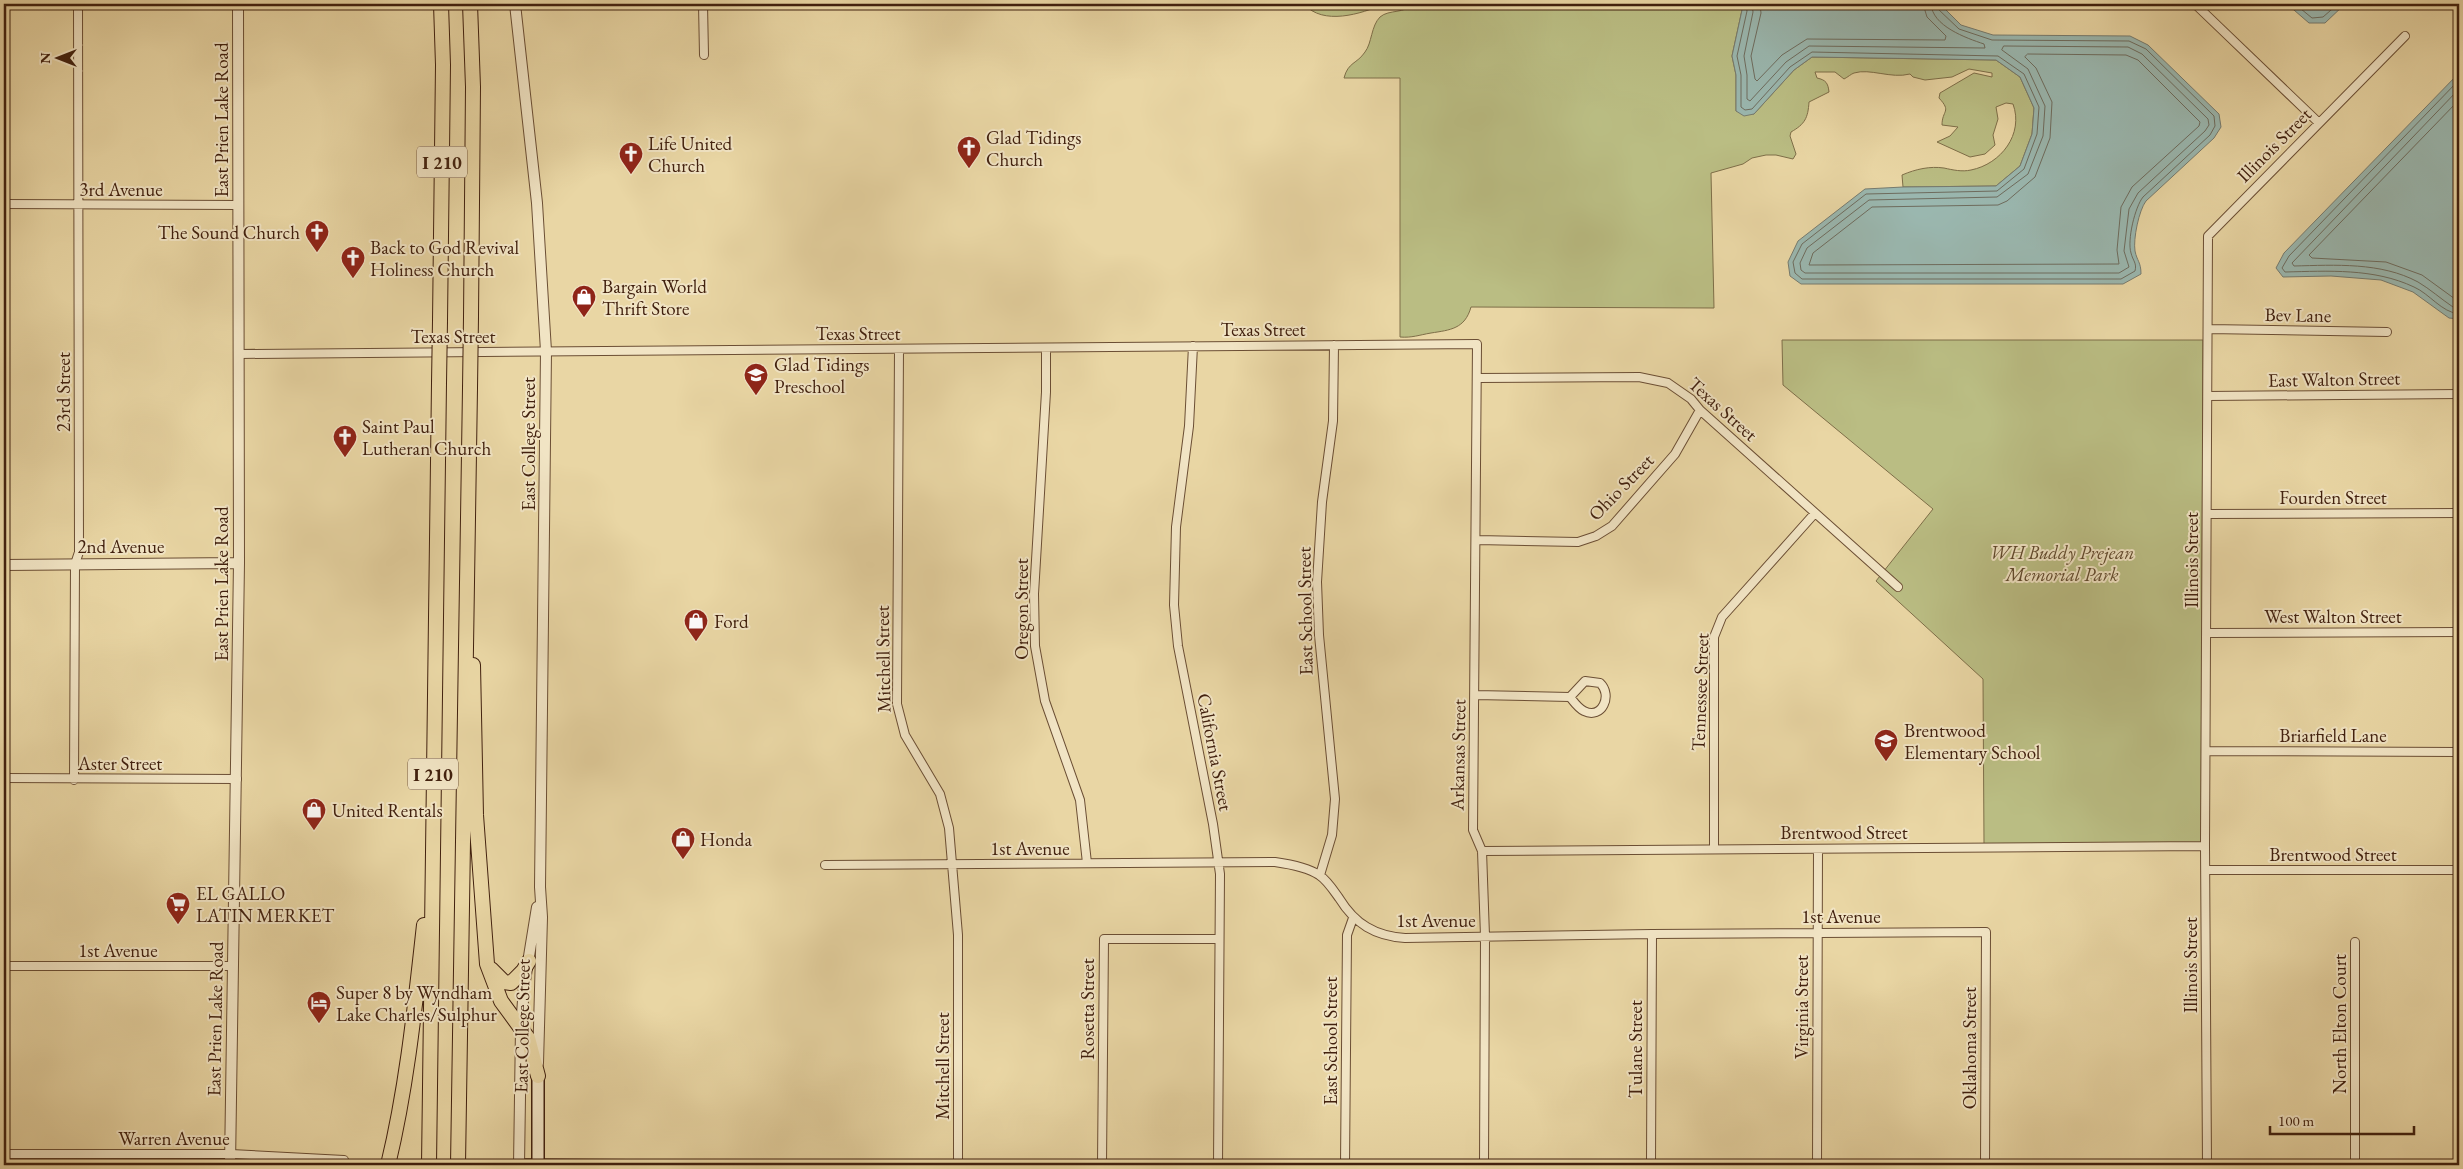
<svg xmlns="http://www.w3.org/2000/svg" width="2463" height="1169" font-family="'EB Garamond',serif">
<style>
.green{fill:#babd83;stroke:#7e6e48}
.water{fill:#9ab7af;stroke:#767b6f}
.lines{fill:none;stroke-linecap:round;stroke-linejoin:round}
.shore{stroke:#6e6c5e;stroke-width:1}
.minor-casing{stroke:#6b4e34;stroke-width:10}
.tertiary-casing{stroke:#6b4e34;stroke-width:12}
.secondary-casing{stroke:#41200e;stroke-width:14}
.motorway-casing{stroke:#41200e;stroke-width:16}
.minor{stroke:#f1e4c4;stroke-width:8}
.tertiary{stroke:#f1e4c4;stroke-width:10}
.secondary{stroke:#f1e4c4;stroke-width:11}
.motorway{stroke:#e9d6a4;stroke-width:14}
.motorway-bridge-casing{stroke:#41200e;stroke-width:16;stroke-linecap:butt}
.motorway-bridge{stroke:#e9d6a4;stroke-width:14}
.labels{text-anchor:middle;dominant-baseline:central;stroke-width:4;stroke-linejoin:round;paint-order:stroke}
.shield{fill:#f1e4c4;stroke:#765b45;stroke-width:1}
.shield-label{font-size:18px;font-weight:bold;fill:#41200e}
.street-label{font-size:19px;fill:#41200e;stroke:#f1e4c4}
.poi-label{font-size:19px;fill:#41200e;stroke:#f1e4c4;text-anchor:start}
.park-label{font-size:19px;font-style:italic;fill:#5f472b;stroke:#f1e4c4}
</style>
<rect width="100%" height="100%" fill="#e9d6a4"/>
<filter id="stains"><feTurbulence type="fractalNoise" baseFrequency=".004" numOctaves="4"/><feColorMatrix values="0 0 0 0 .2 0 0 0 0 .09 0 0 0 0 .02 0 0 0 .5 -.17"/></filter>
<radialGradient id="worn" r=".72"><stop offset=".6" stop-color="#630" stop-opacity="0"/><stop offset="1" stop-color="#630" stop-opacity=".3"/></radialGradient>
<path class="green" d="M1304,4h80c-23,10 -61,22 -80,0z
M1411,4h330l1,6 -10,46 4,19v36l18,3 40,-44 18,-13 184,3 24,17 14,31 -2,26 -12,32 -24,20 -93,1 -1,-12c14,-6 28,-9 42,-7 9,2 18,4 27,2 30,-6 53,-36 42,-66l-7,-1 -10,4 2,12 -5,16 2,10 -10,9 -15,3 -33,-15 13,-6 8,-9 -16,-2c0,-15 10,-13 -3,-27l1,-5 34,-20 18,4v-4l-23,-4 -17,8 -27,3 -12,-3 -3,-3c-19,5 -40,-6 -56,-1 -3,1 -6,4 -10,6l-9,-7h-20l2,6c9,2 11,5 12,14l-20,10c-1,16 -4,22 -18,30l-1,4 6,18 -3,5 -17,-4h-10l-14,3 -9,6 -32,9 3,135 -243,-1c-6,22 -21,23 -40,26 -12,2 -19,5 -31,4v-259h-56c4,-16 13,-14 21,-26 7,-9 6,-26 15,-35 9,-8 26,-3 31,-13z
M1782,340h421l-2,503 -217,1 -1,-165 -107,-98 57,-72 -150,-124z"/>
<path class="water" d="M1741,4l201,2 19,19 32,10 137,1 18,9 71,69 2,13 -7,11 -68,63c-7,9 -13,38 -11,50 2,10 6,11 6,23l-18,10h-322l-11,-8 -2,-14 10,-21 67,-52 38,-2 93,-1 24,-20 12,-32 2,-26 -14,-31 -24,-17 -184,-3 -18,13 -40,44 -10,2 -8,-5v-36l-4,-19 10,-46z
M2287,4h58l-20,19h-16z
M2459,73v246l-10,-1 -36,-26 -32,-12 -50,-4 -48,1 -7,-9 8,-15z"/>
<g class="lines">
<path class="shore" d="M1746,4l1,7 -10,45 4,19v32l4,3 7,-1 38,-42 22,-15 186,4 26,18 15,33 -2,27 -13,35 -27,22 -131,3 -64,50 -9,18 2,11 7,6h319l14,-8c2,-8 -2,-10 -4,-18 -4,-13 4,-46 12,-56l67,-62 5,-9 -1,-10 -68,-67 -17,-8 -137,-1 -33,-11 -21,-20 -1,-5
M1752,4l1,8 -9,44 3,19v24l3,2 36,-39 23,-16 176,2 -1,-4c-18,-6 -52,-18 -53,-40
M1760,4l1,9 -10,43 4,23 2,2 25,-26 25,-16 138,1 1,-4 -19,-19 -4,-13
M2295,4l17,14 11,-1 15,-13
M2004,46l124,1 14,7 66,65 1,6 -4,6 -67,62 -9,16 -5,42 5,16 -10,6h-314l-4,-3 -1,-7 7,-15 62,-48 128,-3 31,-23 15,-38 2,-30 -17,-37 -26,-19z
M2028,54l98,1 12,5 62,62 -1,4 -67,61 -11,20 -4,43 2,14 -310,1 4,-12 59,-46 126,-2 9,-4 28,-24 15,-39 2,-36 -16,-34 -11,-11z
M2459,80l-170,176 -7,12 3,4c43,-1 89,-4 129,15 16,7 27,25 45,27
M2459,89l-167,174 2,3c41,-1 87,-4 124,16 12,7 23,17 35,25h6
M2459,100l-150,155 3,3 74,4 36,13 33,24 4,1"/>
<defs>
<path id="minor" d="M703,4l1,51
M2195,4l124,119
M4,204l234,1
M2208,329l179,3
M1193,346l-4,80 -13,101 -2,78 4,41 35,178 7,50 -2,291
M1046,348v44l-12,202 1,52 10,55 35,99 7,63
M899,349l-2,355 8,31 35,59 9,34 9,107v230
M240,354l1237,-10 -4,486 9,21 3,85 -1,229
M1477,378l162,-1 29,6 23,16 9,11 198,177
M2208,396l251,-2
M2207,514l252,-1
M1477,540l101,2 18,-6 16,-10 63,-72 25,-44
M2207,633l252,-1
M1585,681l15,2c13,12 2,37 -16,28 -6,-3 -10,-9 -14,-14z
M1475,695l95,2
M2206,751l253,1
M4,778l233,1
M74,780l1,-216 4,-12 -1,-548
M1714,849v-212l8,-20 93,-104
M1482,851l723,-5
M825,865l450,-3c14,2 32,5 44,13 8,5 15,16 20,23 16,26 36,38 66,40l247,-4 334,-2 -1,233
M2206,870h253
M1320,875l12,-40 3,-36 -16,-164 -2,-53 5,-80 11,-81 1,-76
M4,966h228
M4,1154h227l113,6
M519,1163l218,2
M1102,1165l2,-226h115
M1345,1165l2,-230 6,-17
M1651,1165l1,-231
M1817,1165l1,-316
M2207,1165l-2,-319 3,-610 197,-200
M2355,1165v-223"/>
<path id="tertiary" d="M515,4l22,199 9,148 -6,536 2,30 -4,146
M4,565l235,-2
M230,1165l9,-602 -1,-559
M519,1165l2,-137 3,-41 13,-80"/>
<path id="secondary" d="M538,1165v-89"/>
<path id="motorway" d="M470,4l3,83 -2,230
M440,321l3,-256 -2,-61
M473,665l3,150 11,149 14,37 27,37 10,38
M491,969l13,13 7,1 12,-12 6,-10
M388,1165c19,-79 27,-159 36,-240
M429,1165l10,-782
M458,1165l12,-777"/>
</defs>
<use href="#minor" class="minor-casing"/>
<use href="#tertiary" class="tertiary-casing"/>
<use href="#secondary" class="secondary-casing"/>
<use href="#motorway" class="motorway-casing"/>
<use href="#minor" class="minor"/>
<use href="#tertiary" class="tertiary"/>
<use href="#secondary" class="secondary"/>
<use href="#motorway" class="motorway"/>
<defs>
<path id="motorway-bridge" d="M439,383l1,-62
M470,388l1,-71"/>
</defs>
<use href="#motorway-bridge" class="motorway-bridge-casing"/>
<use href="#motorway-bridge" class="motorway-bridge"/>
</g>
<defs>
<symbol id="church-pin" viewBox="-11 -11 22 30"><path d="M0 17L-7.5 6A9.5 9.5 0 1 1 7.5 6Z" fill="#8f2418" stroke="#f1e4c4"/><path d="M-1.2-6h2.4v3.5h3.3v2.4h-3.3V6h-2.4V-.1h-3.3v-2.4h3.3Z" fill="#fff"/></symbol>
<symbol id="shop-pin" viewBox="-11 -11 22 30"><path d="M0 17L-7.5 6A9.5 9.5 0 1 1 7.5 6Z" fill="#8f2418" stroke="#f1e4c4"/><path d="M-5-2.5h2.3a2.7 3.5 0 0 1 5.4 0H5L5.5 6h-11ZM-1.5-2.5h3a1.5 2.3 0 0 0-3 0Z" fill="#fff"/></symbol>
<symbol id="school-pin" viewBox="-11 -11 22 30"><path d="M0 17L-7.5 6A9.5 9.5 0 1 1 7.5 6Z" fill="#8f2418" stroke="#f1e4c4"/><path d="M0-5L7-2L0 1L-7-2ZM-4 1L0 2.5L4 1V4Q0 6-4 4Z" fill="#fff"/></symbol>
<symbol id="supermarket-pin" viewBox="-11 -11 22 30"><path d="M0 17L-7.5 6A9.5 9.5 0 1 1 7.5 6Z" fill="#8f2418" stroke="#f1e4c4"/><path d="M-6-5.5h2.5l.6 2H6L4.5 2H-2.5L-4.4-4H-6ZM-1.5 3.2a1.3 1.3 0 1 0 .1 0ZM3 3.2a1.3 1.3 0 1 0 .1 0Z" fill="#fff"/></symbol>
<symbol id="hotel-pin" viewBox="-11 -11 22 30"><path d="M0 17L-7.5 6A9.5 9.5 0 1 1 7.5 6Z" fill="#8f2418" stroke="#f1e4c4"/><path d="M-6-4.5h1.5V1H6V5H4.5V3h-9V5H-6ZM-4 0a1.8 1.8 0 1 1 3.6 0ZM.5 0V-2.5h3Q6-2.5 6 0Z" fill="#fff"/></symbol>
</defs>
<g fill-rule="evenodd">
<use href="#church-pin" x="955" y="134" width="28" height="38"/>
<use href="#church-pin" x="617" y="140" width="28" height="38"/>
<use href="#church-pin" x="303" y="218" width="28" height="38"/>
<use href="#church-pin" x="339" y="244" width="28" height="38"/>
<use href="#shop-pin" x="570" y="283" width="28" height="38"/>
<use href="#school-pin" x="742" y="361" width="28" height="38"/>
<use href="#church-pin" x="331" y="423" width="28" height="38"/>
<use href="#shop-pin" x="682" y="607" width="28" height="38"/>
<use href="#school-pin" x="1872" y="727" width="28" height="38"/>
<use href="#shop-pin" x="300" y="796" width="28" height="38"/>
<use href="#shop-pin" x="669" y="825" width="28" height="38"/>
<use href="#supermarket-pin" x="164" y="890" width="28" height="38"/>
<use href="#hotel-pin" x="305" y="989" width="28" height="38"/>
</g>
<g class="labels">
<g class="shield">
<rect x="417" y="146.5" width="50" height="31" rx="4"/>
<rect x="408" y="758.5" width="50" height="31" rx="4"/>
</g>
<g class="shield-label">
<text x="442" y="162">I 210</text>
<text x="433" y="774">I 210</text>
</g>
<g class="street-label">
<text transform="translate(221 120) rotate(-90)">East Prien Lake Road</text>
<text transform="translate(2274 145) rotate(-45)">Illinois Street</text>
<text x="121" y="189">3rd Avenue</text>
<text transform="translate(2298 315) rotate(1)">Bev Lane</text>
<text x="1263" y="329">Texas Street</text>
<text x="858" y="333">Texas Street</text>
<text x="453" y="336">Texas Street</text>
<text transform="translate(2334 379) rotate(-1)">East Walton Street</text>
<text transform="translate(63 392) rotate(-90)">23rd Street</text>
<text transform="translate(1723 409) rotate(42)">Texas Street</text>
<text transform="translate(528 444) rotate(-90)">East College Street</text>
<text transform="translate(1621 487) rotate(-46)">Ohio Street</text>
<text x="2333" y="497">Fourden Street</text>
<text x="121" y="546">2nd Avenue</text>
<text transform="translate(2191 560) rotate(-90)">Illinois Street</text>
<text transform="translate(221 584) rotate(-90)">East Prien Lake Road</text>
<text transform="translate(1021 609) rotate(-90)">Oregon Street</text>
<text transform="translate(1305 611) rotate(-91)">East School Street</text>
<text x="2333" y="616">West Walton Street</text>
<text transform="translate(883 659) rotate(-91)">Mitchell Street</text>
<text transform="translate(1700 692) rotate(-88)">Tennessee Street</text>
<text x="2333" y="735">Briarfield Lane</text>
<text transform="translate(1215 752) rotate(79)">California Street</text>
<text transform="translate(1458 755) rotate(-89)">Arkansas Street</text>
<text x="120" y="763">Aster Street</text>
<text x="1844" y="832">Brentwood Street</text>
<text x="1030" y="848">1st Avenue</text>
<text x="2333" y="854">Brentwood Street</text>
<text x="1841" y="916">1st Avenue</text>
<text x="1436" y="920">1st Avenue</text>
<text x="118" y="950">1st Avenue</text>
<text transform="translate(2190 965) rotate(-90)">Illinois Street</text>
<text transform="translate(1801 1007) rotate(-90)">Virginia Street</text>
<text transform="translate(1087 1009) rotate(-90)">Rosetta Street</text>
<text transform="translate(215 1019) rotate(-89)">East Prien Lake Road</text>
<text transform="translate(2339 1024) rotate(-90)">North Elton Court</text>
<text transform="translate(522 1026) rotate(-89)">East College Street</text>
<text transform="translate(1330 1041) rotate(-90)">East School Street</text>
<text transform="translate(1969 1048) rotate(-90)">Oklahoma Street</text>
<text transform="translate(1635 1049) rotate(-90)">Tulane Street</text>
<text transform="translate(942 1066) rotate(-90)">Mitchell Street</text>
<text x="174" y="1138">Warren Avenue</text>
</g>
<g class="poi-label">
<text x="986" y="137">Glad Tidings<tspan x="986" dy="22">Church</tspan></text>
<text x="648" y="143">Life United<tspan x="648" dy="22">Church</tspan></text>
<text x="300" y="232" text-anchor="end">The Sound Church</text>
<text x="370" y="247">Back to God Revival<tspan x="370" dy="22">Holiness Church</tspan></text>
<text x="602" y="286">Bargain World<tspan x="602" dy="22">Thrift Store</tspan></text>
<text x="774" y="364">Glad Tidings<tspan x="774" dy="22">Preschool</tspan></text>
<text x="362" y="426">Saint Paul<tspan x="362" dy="22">Lutheran Church</tspan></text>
<text x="714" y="621">Ford</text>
<text x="1904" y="730">Brentwood<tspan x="1904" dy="22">Elementary School</tspan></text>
<text x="332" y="810">United Rentals</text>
<text x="700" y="839">Honda</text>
<text x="196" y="893">EL GALLO<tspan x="196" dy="22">LATIN MERKET</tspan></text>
<text x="336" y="992">Super 8 by Wyndham<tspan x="336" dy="22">Lake Charles/Sulphur</tspan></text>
</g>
<g class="park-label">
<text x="2062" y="552">WH Buddy Prejean<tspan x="2062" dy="22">Memorial Park</tspan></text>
</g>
</g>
<rect width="2463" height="1169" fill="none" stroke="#e9d6a4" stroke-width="20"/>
<rect x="5" y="5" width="2453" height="1159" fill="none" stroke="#41200e" stroke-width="2.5"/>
<rect x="10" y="10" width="2443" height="1149" fill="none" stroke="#41200e"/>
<g transform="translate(58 58) rotate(270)" stroke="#f1e4c4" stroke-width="4" paint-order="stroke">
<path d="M0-4L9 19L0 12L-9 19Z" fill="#41200e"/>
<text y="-8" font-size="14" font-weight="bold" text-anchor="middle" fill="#41200e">N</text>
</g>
<path d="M2270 1126v8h144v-8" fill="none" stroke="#41200e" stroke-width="2.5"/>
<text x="2278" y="1126" font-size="15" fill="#41200e" stroke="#f1e4c4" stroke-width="4" paint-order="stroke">100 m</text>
<rect width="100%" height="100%" filter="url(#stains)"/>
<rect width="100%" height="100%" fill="url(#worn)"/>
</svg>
